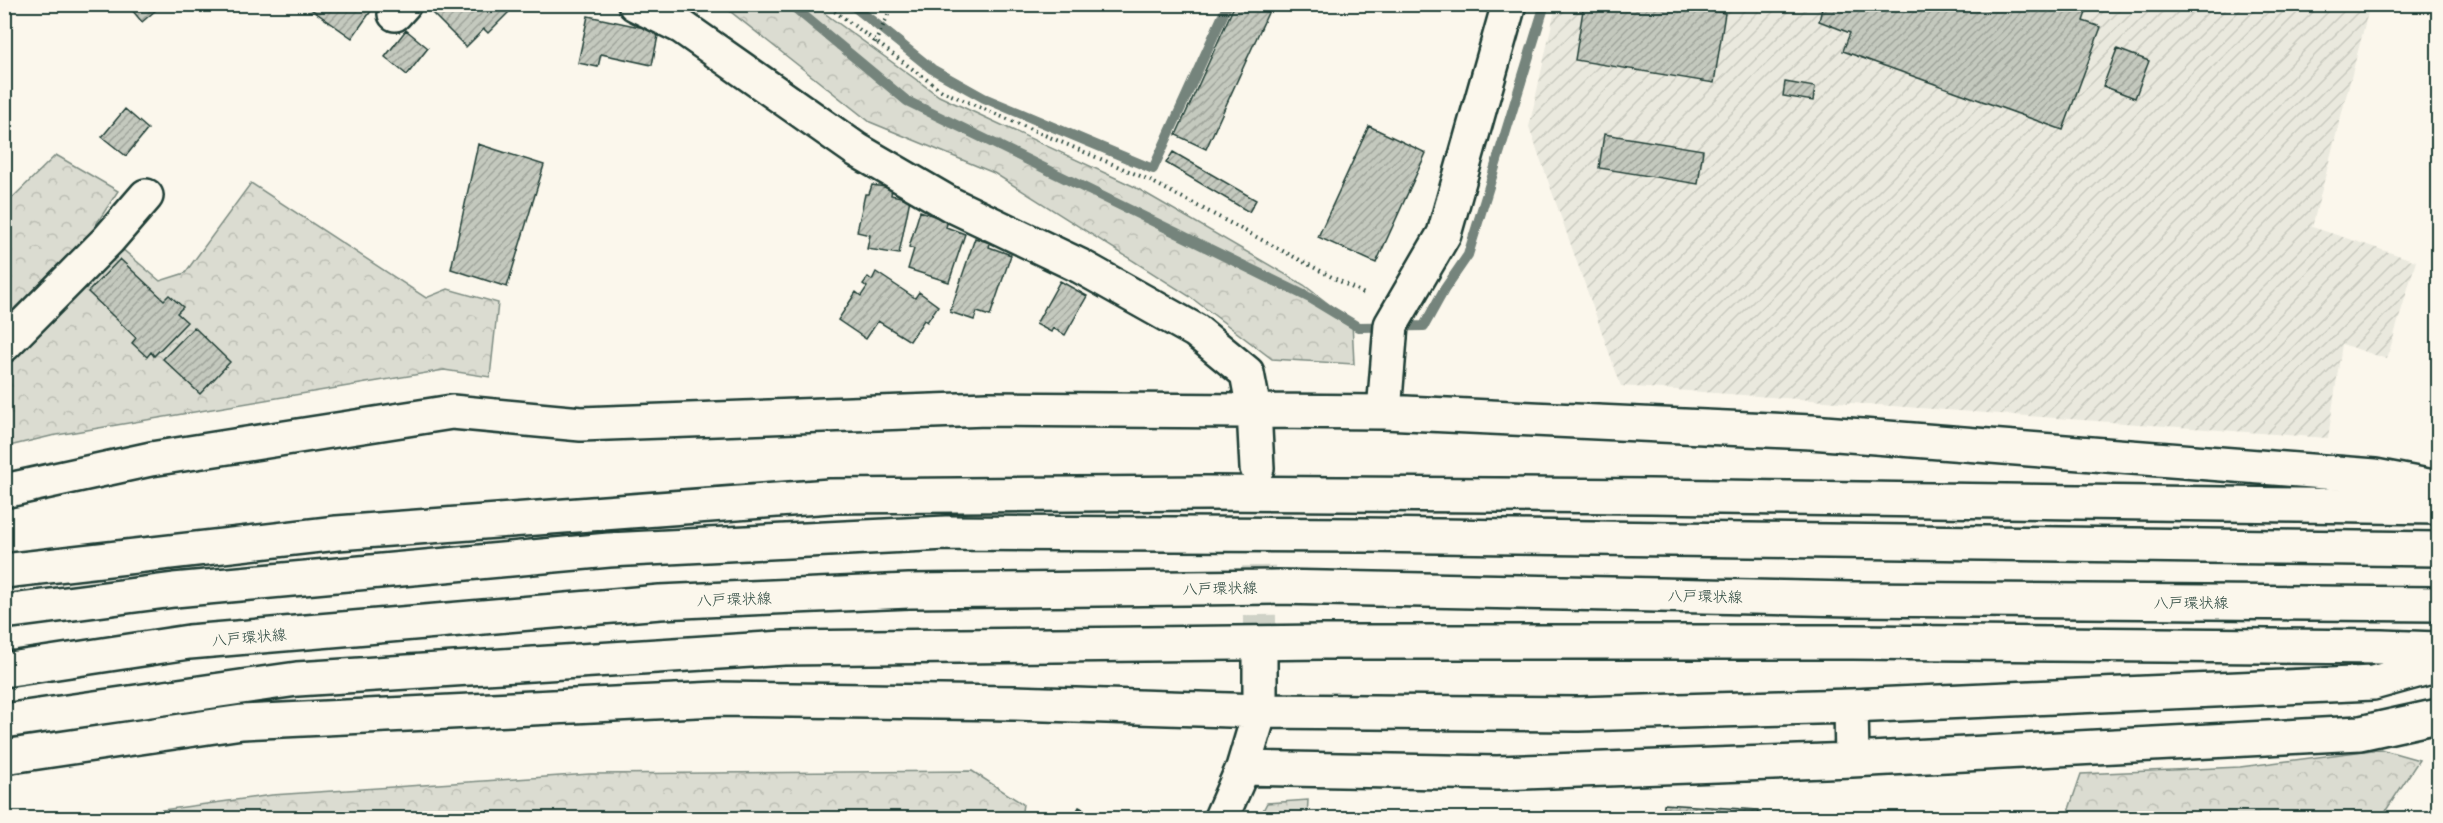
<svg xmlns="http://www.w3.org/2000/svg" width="2443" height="823" font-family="Delius,'Klee One',sans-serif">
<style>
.industrial{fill:url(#industrial-furrows)}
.forest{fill:url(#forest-crowns);stroke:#7d8c82;stroke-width:1.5}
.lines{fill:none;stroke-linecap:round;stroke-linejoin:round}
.stream{stroke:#74847b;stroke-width:10}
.building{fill:url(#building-hatch);stroke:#1f3d34;stroke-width:1.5}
.minor-tunnel{stroke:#cfd2c7;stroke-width:33;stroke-dasharray:33 16;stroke-linecap:butt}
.minor-casing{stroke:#1f3d34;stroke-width:38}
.primary-casing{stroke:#1f3d34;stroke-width:38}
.path{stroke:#1f3d34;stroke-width:4;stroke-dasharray:1.5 4.5;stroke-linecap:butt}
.minor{stroke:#fbf7ec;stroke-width:33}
.primary{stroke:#fbf7ec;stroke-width:33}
.primary-bridge-casing{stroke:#1f3d34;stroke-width:38;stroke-linecap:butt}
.primary-bridge{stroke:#fbf7ec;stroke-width:33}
.labels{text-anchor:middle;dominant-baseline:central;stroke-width:4.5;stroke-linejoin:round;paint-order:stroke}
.street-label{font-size:15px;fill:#1f3d34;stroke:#fbf7ec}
</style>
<defs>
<pattern id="industrial-furrows" width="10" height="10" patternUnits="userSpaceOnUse" patternTransform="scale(1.5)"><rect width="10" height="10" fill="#eae9de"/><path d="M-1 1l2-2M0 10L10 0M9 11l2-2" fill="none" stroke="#c8c9bf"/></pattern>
<pattern id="forest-crowns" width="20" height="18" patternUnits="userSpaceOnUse" patternTransform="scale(1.5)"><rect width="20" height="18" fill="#dbdcd1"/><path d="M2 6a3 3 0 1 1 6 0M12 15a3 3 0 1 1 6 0" fill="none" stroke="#bcbeb4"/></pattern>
<pattern id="building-hatch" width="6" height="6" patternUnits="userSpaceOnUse" patternTransform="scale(1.5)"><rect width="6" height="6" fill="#c4c9be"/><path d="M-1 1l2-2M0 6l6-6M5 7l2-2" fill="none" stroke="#9fa49b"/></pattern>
</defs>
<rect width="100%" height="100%" fill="#fbf7ec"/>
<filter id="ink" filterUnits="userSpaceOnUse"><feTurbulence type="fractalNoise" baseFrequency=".0167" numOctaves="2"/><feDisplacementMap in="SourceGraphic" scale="12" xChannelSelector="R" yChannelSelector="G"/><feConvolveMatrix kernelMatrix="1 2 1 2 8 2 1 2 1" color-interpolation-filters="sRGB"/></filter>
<g filter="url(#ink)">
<path class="industrial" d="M1556,5h814l-58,222 104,34 -29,98 -45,-15 -14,94 -707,-52 -92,-259z"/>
<path class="forest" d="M718,5h95l126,91 194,90 171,99 48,37 2,42 -82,-5 -83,-63 -195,-123 -124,-51 -143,-113z
M56,155l62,36 -23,35 65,55 25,-8 66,-90 175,115 22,-9 50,14 -8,74 -46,-7 -393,66 -46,11v-242z
M2380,749l39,11 -38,58h-315l15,-44 159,-7z
M972,771l51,33 -2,14h-917l168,-23 318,-21z
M1308,800l-1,18h-48l8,-15z"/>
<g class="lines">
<path class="stream" d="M790,4l117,97 403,197 48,29 66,-1 20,-36 24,-35 77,-251
M851,4l81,65 52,29 169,71 75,-165"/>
</g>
<path class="building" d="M127,4h36l-21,18z
M310,4h53l8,7 -19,27 -44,-31z
M439,4h77v1l-28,28 -4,-4 -18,18 -35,-35z
M1235,4h37l-66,145 -30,-14z
M1584,4h87l54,9 -11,70 -139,-23z
M1823,4h266l-6,17 18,6 -38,103 -220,-79 7,-18 -31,-12z
M588,16l71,15 -7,34 -51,-11 -3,13 -20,-4z
M406,30l22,18 -21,27 -22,-18z
M2117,49l32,12 -14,37 -32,-12z
M1785,82l30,5 -2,14 -30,-5z
M125,109l23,20 -22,27 -24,-19z
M1369,126l57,27 -50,110 -58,-26z
M1604,134l99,16 -5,34 -99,-16z
M478,144l66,21 -37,122 -56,-18z
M1173,152l83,48 -7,12 -83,-49z
M872,185l20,3 -1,7 19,4 -11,55 -32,-5 3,-14 -13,-3 8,-38h4z
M920,211l28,10 -2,6 19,7 -16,48 -41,-13 6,-20 -5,-2z
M975,238l15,5 -1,4 22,8 -21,61 -13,-4 -3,8 -24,-8z
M120,259l44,41 5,-5 14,12 -6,6 10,9 -33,34 -3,-4 -4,5 -15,-14 4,-5 -48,-46z
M876,272l39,26 4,-6 19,14 -11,16 -3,-2 -14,21 -32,-20 -12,18 -28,-19 18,-28 5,4 6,-9 -4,-3 5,-7 4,3z
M1060,281l27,15 -22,39 -12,-7 -2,4 -15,-8z
M194,327l36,35 -30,32 -37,-35z
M1664,804l94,6 -1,8h-94z
M1079,807l20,10 2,-5 14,6h-42z"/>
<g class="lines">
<path class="minor-tunnel" d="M1257,468l3,184"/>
<defs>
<path id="minor" d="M635,4l47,23 175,123 93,54 130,62 116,65 51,42 7,37 3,58
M395,14l9,-10
M4,345l104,-105 38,-44
M1384,412l7,-87 53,-91 65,-230
M4,491l147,-32 301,-47 129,12 406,-15 397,3 427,20 564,44 63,12
M1851,706l1,54
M4,757l238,-35 475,-23 297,4 246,8 318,3 273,-8 522,-23 65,-18
M1243,768l254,5 355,-13 508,-27 78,-17
M1221,818l22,-50 17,-57v-59"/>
<path id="primary" d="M4,571l333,-38 493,-37 377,-3 443,3 788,11
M4,721l293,-42 487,-31 539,-6h530l528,5 57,2"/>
</defs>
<use href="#minor" class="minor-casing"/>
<use href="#primary" class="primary-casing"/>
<path class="path" d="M825,4l117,87 203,87 221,117
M875,43l18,-39"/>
<use href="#minor" class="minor"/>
<use href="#primary" class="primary"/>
<defs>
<path id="primary-bridge" d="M4,612l170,-22 435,-40 337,-17 417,2 1075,14
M4,670l185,-28 471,-40 249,-11 368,-4 574,12 587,5"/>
</defs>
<use href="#primary-bridge" class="primary-bridge-casing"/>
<use href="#primary-bridge" class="primary-bridge"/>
</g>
</g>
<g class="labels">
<g class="street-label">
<text transform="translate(1220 588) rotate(-1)">八戸環状線</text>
<text transform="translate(1705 596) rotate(1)">八戸環状線</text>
<text transform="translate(734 599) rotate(-2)">八戸環状線</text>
<text x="2191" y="602">八戸環状線</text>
<text transform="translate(249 637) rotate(-5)">八戸環状線</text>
</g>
</g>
<rect width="2443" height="823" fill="none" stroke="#fbf7ec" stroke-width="24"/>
<rect x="12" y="12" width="2419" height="799" fill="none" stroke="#1f3d34" stroke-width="2" filter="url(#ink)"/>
</svg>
